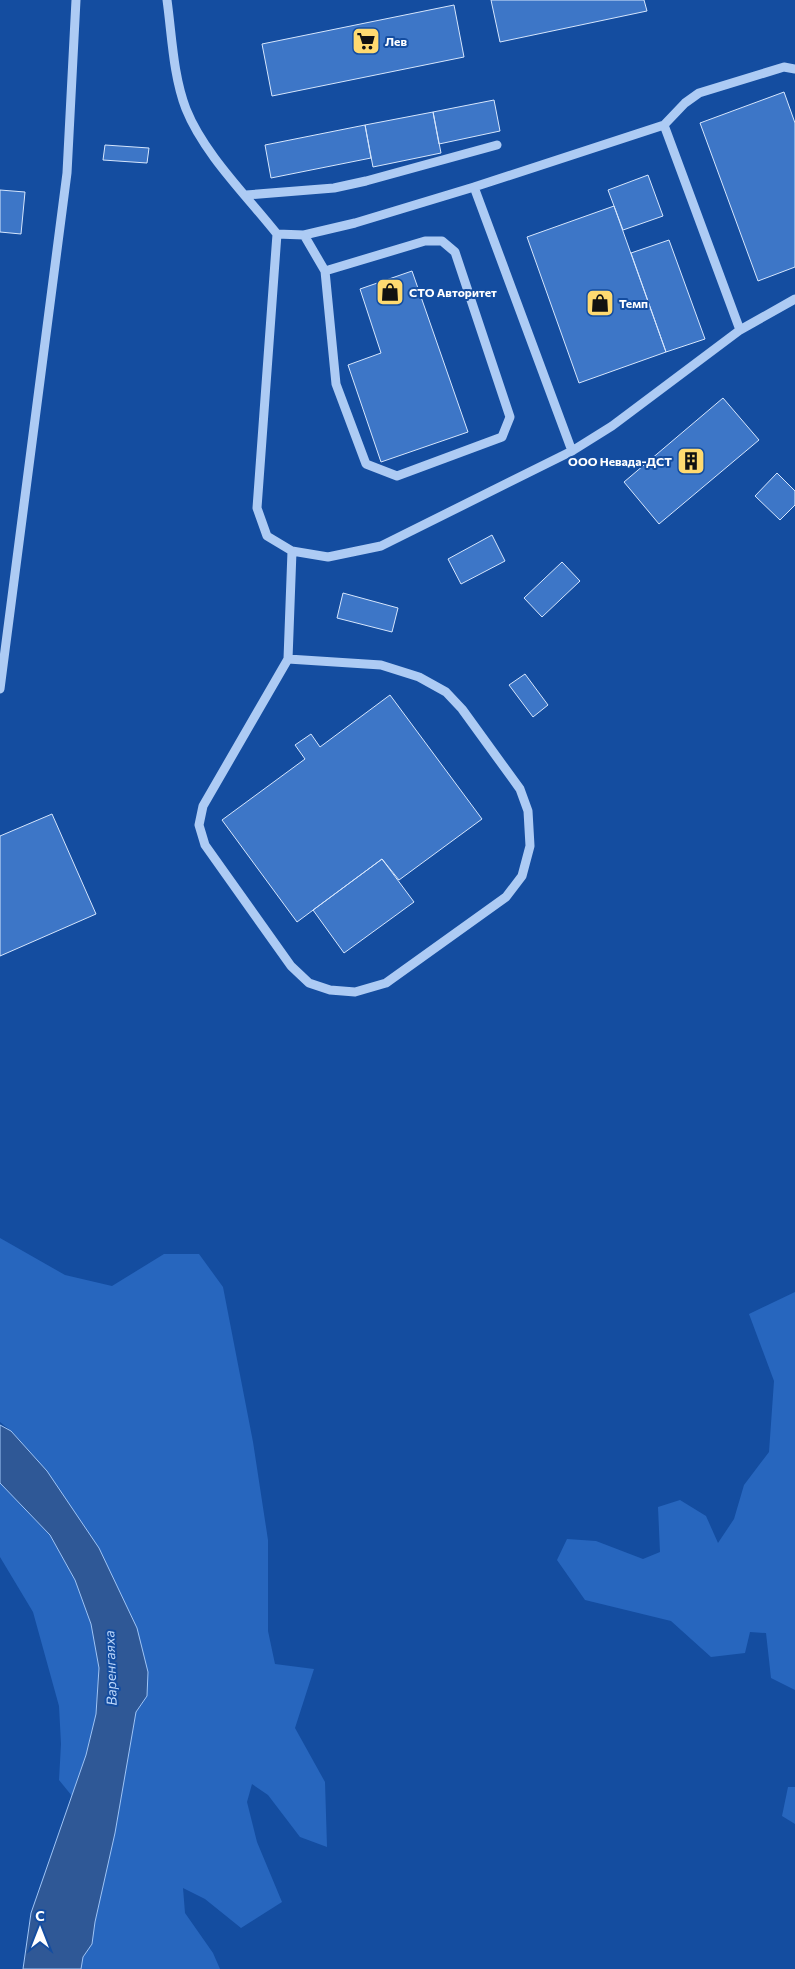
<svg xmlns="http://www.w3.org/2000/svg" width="795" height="1969" font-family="Commissioner,sans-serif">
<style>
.green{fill:#2766be}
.water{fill:#2f5896;stroke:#9fc5f7}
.building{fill:#3d76c7;stroke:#d6e6fd}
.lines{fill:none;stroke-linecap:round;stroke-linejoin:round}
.minor{stroke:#adcbf4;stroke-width:9}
.labels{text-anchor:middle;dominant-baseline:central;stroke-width:4;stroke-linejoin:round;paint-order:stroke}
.poi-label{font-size:12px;font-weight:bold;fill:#fff;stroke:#144da0;text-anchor:start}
.water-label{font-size:14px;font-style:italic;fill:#bad5fa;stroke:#144da0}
</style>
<rect width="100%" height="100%" fill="#144da0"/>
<path class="green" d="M0,1238l65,37 47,11 52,-32h35l24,33 30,155 15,98v91l7,33 39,5 -19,59 30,54 2,65 -27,-10 -32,-42 -16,-11 -5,18 10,40 25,60 -41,26 -36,-29 -22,-11 2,25 28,40 7,16h-139l2,-12 9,-13 3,-22 20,-89 21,-121 11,-16 -100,-225 -36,-40 -11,-9z
M795,1292v398l-24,-12 -5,-45 -16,-1 -5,21 -34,4 -40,-36 -86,-21 -28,-40 10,-21 29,2 47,18 17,-7 -2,-45 22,-7 26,16 12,27 16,-24 10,-34 25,-33 5,-71 -25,-67z
M0,1483l50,52 25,45 16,44 8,44 -3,46 -10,41 -14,41 -13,-16 2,-36 -2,-38 -26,-94 -33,-55z
M788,1787h7v37l-13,-8z"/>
<path class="water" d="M0,1425l11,6 36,40 52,77 38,80 11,44 -1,24 -11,16 -21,121 -20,89 -3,22 -9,13 -2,12h-58l8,-56 55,-158 10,-41 3,-46 -8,-44 -16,-44 -25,-45 -50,-52z"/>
<path class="building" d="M491,0h153l3,11 -147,31z
M454,5l10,52 -192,39 -10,-52z
M784,92l11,31v144l-37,14 -58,-158z
M494,100l6,31 -61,13 -6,-32z
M433,112l8,41 -68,14 -8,-42z
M365,125l6,33 -100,20 -6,-33z
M105,145l44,3 -2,15 -44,-3z
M648,175l15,41 -40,14 -15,-40z
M0,190l25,2 -4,42 -21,-2z
M614,206l52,146 -87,31 -52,-146z
M669,240l36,99 -39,13 -35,-99z
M412,271l56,161 -87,30 -33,-97 33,-12 -21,-64z
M723,398l36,42 -100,84 -35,-42z
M777,473l18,18v14l-15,15 -25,-24z
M492,535l13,26 -44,23 -13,-25z
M562,562l18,19 -38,36 -18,-19z
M343,593l55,15 -6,24 -55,-14z
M525,674l23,31 -15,12 -24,-32z
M390,695l92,124 -83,61 -17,-21 -85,63 -75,-102 83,-61 -10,-14 16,-11 9,13z
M52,814l44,100 -96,42v-120z
M382,859l32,43 -70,51 -31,-43z"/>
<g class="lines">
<path class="minor" d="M167,0c5,36 6,75 19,109 18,45 61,87 91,125l-20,274 10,28 25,15 36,6 53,-11 191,-95 40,-25 128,-96 -76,-205 -190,62
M664,125l21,-22 14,-10 85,-26 11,2
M246,195l88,-7 32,-7 131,-36
M277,234l27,1 51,-12 119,-36 98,264
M304,235l21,36 11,113 30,80 31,12 105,-39 8,-20 -55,-165 -13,-11h-17l-100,30
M740,330l55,-31
M288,659l-85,147 -4,19 6,20 86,121 18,17 21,7 25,2 31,-9 120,-86 16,-21 8,-30 -2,-35 -8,-22 -58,-80 -16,-17 -27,-15 -38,-12 -93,-6 4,-108
M0,689l67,-516 9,-173"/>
</g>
<defs>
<symbol id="supermarket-square" viewBox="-11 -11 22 22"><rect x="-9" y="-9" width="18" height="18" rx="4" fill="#ffda70" stroke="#144da0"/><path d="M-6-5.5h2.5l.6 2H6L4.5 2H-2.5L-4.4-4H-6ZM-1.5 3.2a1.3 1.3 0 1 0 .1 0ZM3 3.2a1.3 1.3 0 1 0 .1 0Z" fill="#111"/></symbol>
<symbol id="shop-square" viewBox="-11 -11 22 22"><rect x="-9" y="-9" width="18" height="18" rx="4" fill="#ffda70" stroke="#144da0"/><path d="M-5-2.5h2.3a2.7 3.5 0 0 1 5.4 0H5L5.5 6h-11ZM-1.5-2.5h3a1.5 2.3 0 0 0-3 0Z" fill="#111"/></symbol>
<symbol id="building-square" viewBox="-11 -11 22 22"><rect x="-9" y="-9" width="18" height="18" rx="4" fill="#ffda70" stroke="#144da0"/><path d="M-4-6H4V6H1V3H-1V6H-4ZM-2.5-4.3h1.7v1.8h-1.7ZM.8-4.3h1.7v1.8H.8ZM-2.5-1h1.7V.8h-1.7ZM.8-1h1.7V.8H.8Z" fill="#111"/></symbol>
</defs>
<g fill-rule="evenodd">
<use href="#supermarket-square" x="350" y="25" width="32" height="32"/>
<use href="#shop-square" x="374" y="276" width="32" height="32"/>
<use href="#shop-square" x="584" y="287" width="32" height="32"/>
<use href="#building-square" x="675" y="445" width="32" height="32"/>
</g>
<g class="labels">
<g class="poi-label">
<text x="385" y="41">Лев</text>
<text x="409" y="292">СТО Авторитет</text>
<text x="619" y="303">Темп</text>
<text x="672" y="461" text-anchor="end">ООО Невада-ДСТ</text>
</g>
<g class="water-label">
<text transform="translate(110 1668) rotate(-92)">Варенгаяха</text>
</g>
</g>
<g transform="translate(40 1929)" stroke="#144da0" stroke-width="4" paint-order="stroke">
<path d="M0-4L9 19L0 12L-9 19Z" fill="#ffffff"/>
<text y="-8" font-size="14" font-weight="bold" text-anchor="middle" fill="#ffffff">С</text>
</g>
</svg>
